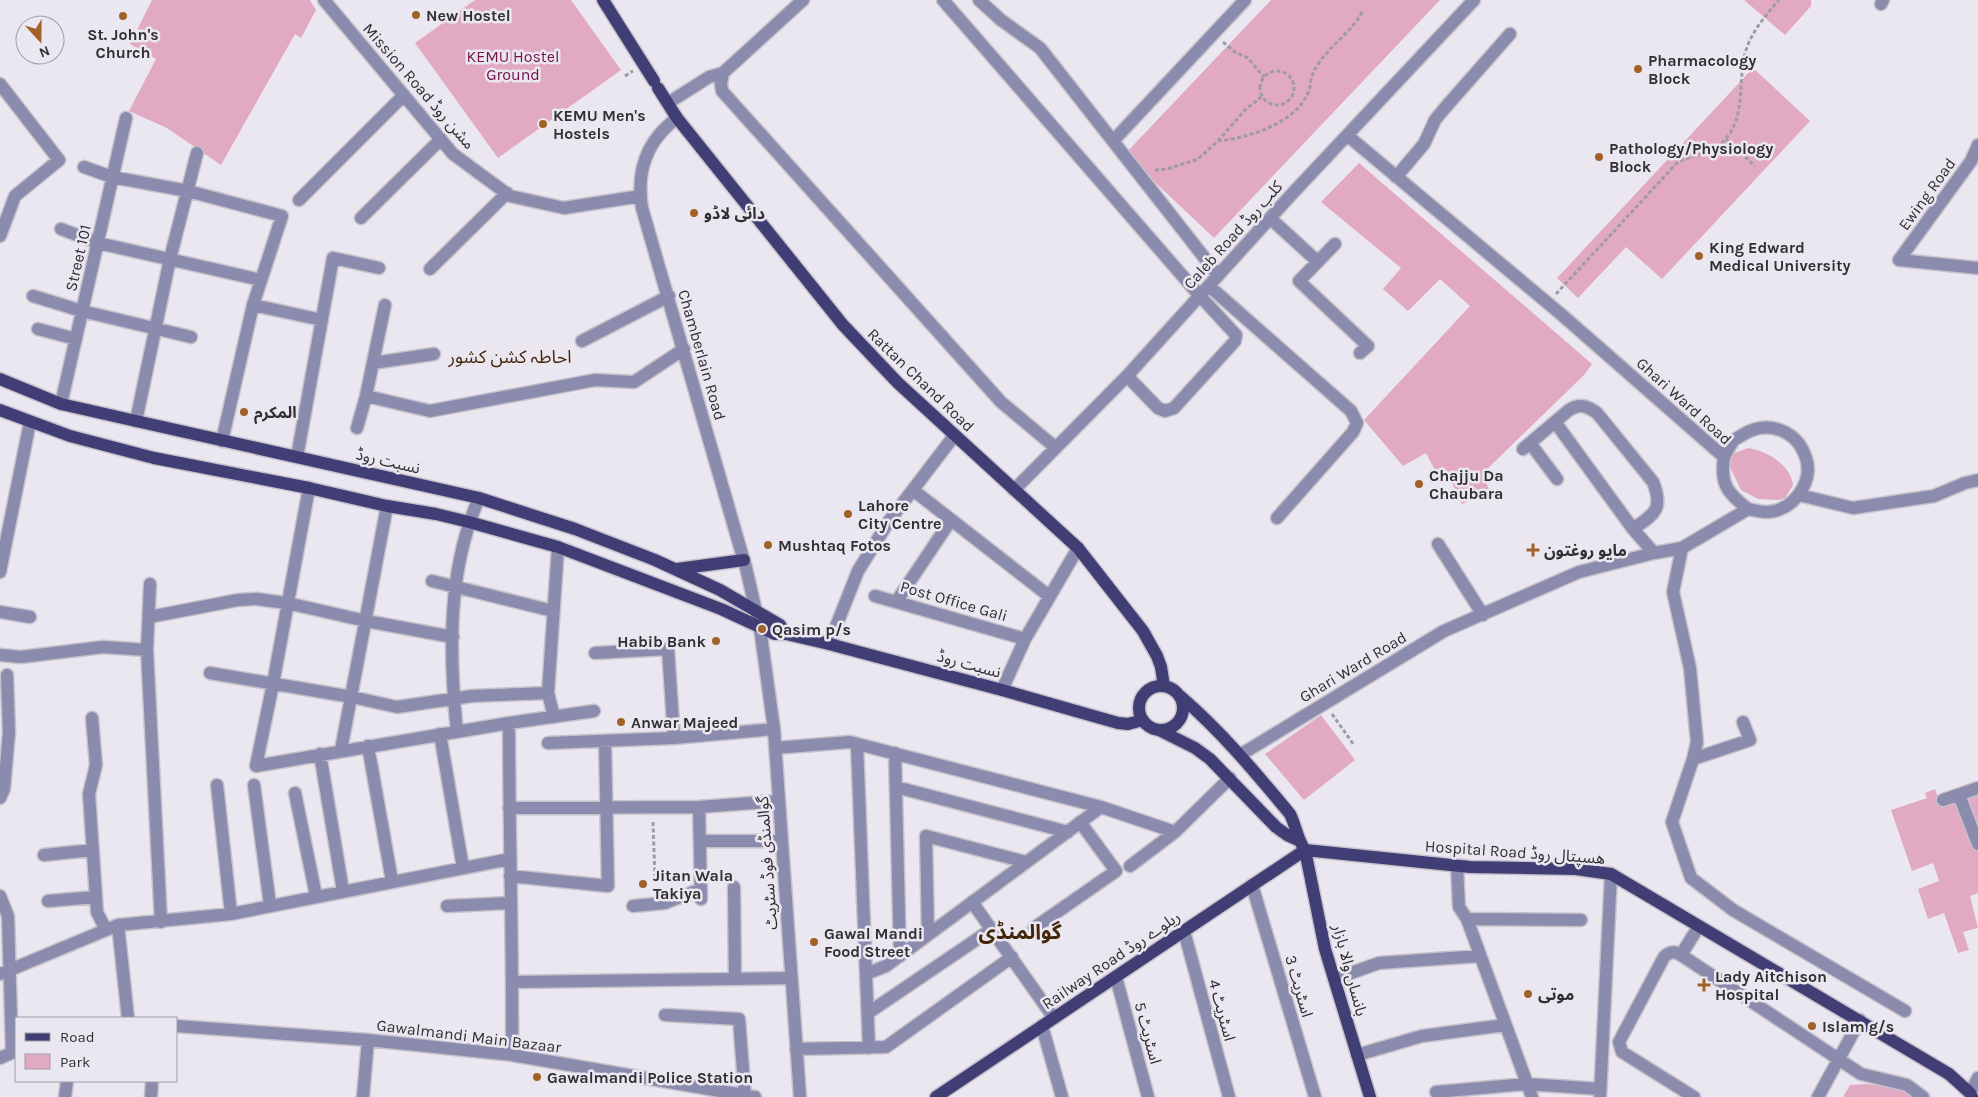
<svg xmlns="http://www.w3.org/2000/svg" width="1978" height="1097" font-family="Karla,'Noto Sans Arabic',sans-serif">
<style>
.green{fill:#e2a9c2}
.lines{fill:none;stroke-linecap:round;stroke-linejoin:round}
.minor-casing{stroke:#c6c2cb;stroke-width:15}
.major-casing{stroke:#c6c2cb;stroke-width:15}
.path{stroke:#9e9ba2;stroke-width:3;stroke-dasharray:4 2.5;stroke-linecap:butt}
.minor{stroke:#8b8bad;stroke-width:12}
.major{stroke:#413e76;stroke-width:12}
.poi-dot{fill:#a1622a;stroke:#ebe7f1;stroke-width:2}
.labels{text-anchor:middle;dominant-baseline:central;stroke-width:5;stroke-linejoin:round;paint-order:stroke}
.poi-label{font-size:16px;font-weight:bold;fill:#312f33;stroke:#ebe7f1;text-anchor:start}
.park-label{font-size:16px;fill:#74134a;stroke:#ebe7f1}
.street-label{font-size:16px;fill:#312f33;stroke:#ebe7f1}
.neighbourhood-label{font-size:18px;fill:#44260b;stroke:#ebe7f1}
.district-label{font-size:21px;font-weight:bold;fill:#44260b;stroke:#ebe7f1}
</style>
<rect width="100%" height="100%" fill="#ebe7f1"/>
<path class="green" d="M152,0h158l6,10 -15,28 -6,-4 -74,131 -54,-37 -38,-17 27,-52 -26,-15z
M475,0h96l50,70 -123,88 -83,-115z
M1271,0h169l-226,238 -89,-84z
M1744,0h67v6l-26,29z
M1753,68l57,53 -148,158 -36,-32 -48,51 -21,-20z
M1359,163l233,201 -8,11 -102,99 8,17 -28,13 -17,-36 -9,4 -10,-19 -23,13 -39,-46 106,-114 -30,-27 -32,32 -25,-22 18,-21 -80,-66z
M1748,448c19,3 43,17 45,37l-8,13 -6,2 -21,-1 -17,-9 -12,-25 3,-11z
M1321,715l34,45 -51,40 -39,-46z
M1935,789l6,17 37,-13v100l-8,3 8,32 -15,4 6,18 -11,3 -14,-40 -16,6 -10,-30 21,-8 -6,-18 -21,8 -21,-61 36,-12 -2,-5z
M1865,1084c18,1 36,2 52,13h-74l7,-12z"/>
<g class="lines">
<defs>
<path id="minor" d="M324,0l129,154 57,42 54,12 77,-12
M803,0l-80,73 -2,11 1,7 279,311 55,46
M943,0l257,296 36,39 -1,6 -61,67 -9,3 -7,-3 -31,-32
M979,0l22,20 39,28 178,227
M1881,4l2,-4
M0,84l59,76 -44,36 -15,40
M668,103l41,-26 14,-4
M677,118c-31,23 -41,53 -35,90l104,360 14,60 14,101 26,368
M1113,141l132,-141
M84,167l28,10 76,14 94,25 -29,89 -31,136
M1396,177l28,-33 11,-24 9,-11 66,-75
M299,200l105,-105
M361,218l80,-79
M1270,218l48,44
M61,229l37,14 163,37
M1335,244l-36,37 69,65 -8,7
M1899,260l72,-99 7,-16
M1899,260l79,8
M430,269l77,-76
M1209,286l142,125 6,12 -4,9 -76,86
M33,296l49,15 109,26
M253,305l69,15
M38,329l38,10
M582,341l87,-45
M373,363l61,-9
M366,396l64,15 165,-31 39,2 50,-33
M61,404l65,-286
M136,421l34,-162 27,-106
M1555,422l78,107 21,24
M357,428l9,-32 19,-91
M1530,443l27,36
M1523,449l46,-39c11,-7 18,-4 28,3l56,69c11,28 1,32 -20,47
M297,457l36,-199 46,10
M1724,457c3,-6 6,-12 10,-17 3,-2 7,-4 10,-6 24,-14 53,-4 62,24 7,21 -8,45 -28,52 -10,4 -20,1 -30,-1
M309,488l-36,196 -17,82 253,-43 85,-12
M913,490l136,106
M1014,490l113,-114 164,-181 183,-195
M1799,495l54,13 81,-12 31,-13 13,-3
M1438,544l45,71
M1682,548l-9,44 17,76 7,74 -4,17 -21,63 19,56 42,32 172,101
M0,572l30,-150
M432,581l121,30
M150,584l-3,66 14,272
M875,596l150,43
M896,602l55,-82
M0,612l30,5
M149,617l89,-17 18,-1 31,4 79,18 87,16
M829,644l29,-73 31,-50 65,-85
M595,653l73,-4 6,89
M0,655l21,2 82,-10 44,3
M210,673l142,24 45,10 75,-11 76,-3
M1002,690l23,-51 53,-91
M554,717l-6,-24 10,-146
M92,718l4,47 -7,29 8,118 9,18
M509,723c0,111 4,222 3,332
M457,732c-8,-78 -10,-161 22,-234
M440,734l23,134
M548,743l126,-5 100,-9
M857,744l9,230 20,-8 215,-159
M368,746l24,135
M775,748l75,-6 251,65 74,25
M341,750l46,-244
M895,753l5,203
M320,754l23,137
M1240,755l204,-124 135,-59 75,-19 28,-5 66,-39c-21,-16 -28,-25 -24,-52l-162,-142 -214,-179
M1693,759l57,-19 -7,-18
M217,785l14,129
M254,785l16,120
M896,787l172,45
M295,793l21,103
M1959,795l19,49
M0,798l4,-9 5,-57 -2,-57
M1943,800l35,-12
M699,807l2,92
M509,808l190,-1 80,-6
M700,841h82
M44,855l49,-5
M1130,866l45,-34 55,-54
M1457,866l2,41 8,12 114,1
M510,876l98,10 -3,-145
M1252,885l63,212
M734,887l1,92
M0,896l8,20 4,136
M48,901l48,-4
M972,902l82,116
M447,906l63,-3
M633,906l32,-3 36,-14
M1467,919l65,178
M118,925l10,93
M1034,928l82,-57 -36,-49
M1184,931l45,166
M928,935l-2,-99 100,26
M1681,955l18,-29
M0,974l118,-49 113,-11 279,-55
M866,974l3,74
M1116,977l32,120
M1334,979l45,-16 101,-7
M513,982l278,-4
M868,1013l124,-84
M665,1015l74,4 6,77
M176,1026l192,14 144,15 243,42
M1042,1026l20,71
M796,1049l90,-2 126,-90
M1357,1055l65,-19 83,-11
M0,1058l16,-7
M1436,1092l91,-8 73,5
M1970,1093l8,-15
M65,1097l2,-16
M151,1097l1,-16
M363,1097l5,-57
M1600,1097l11,-223
M1694,1097l-72,-45 -3,-10 45,-85c6,-6 11,-6 17,-2l180,119 46,11 16,12
M1818,1097l42,-77"/>
<path id="major" d="M603,0l51,81
M658,88l19,30 166,207 55,58 180,165 65,83 14,25 4,11 3,19
M0,379l61,25 75,17 343,77 96,31 80,31 65,30 60,35 6,9
M0,410l70,26 84,22 155,30 78,18 49,8 33,8 89,25 163,62 54,25h11l43,10 173,46 116,33 10,1 15,-4
M677,569l67,-9
M1139 708a22 22 0 1 1 44 0a22 22 0 1 1-44 0Z
M1180,696c42,36 75,76 110,118 6,12 7,25 15,36l165,17 106,2 35,5 338,200 21,19 2,4
M1159,730l36,18 15,11 66,68 11,8 11,5
M936,1097l369,-247 20,99 45,148"/>
</defs>
<use href="#minor" class="minor-casing"/>
<use href="#major" class="major-casing"/>
<path class="path" d="M1223,42l12,10 13,6 16,19
M1260 88a17 17 0 1 1 34 0a17 17 0 1 1-34 0Z
M625,76l8,-5
M1726,139l29,27
M1218,141c30,-3 75,-17 89,-46 4,-7 3,-15 6,-22 3,-6 8,-14 13,-19 12,-15 29,-26 37,-44
M1155,170l12,-1 31,-10 20,-18 28,-32 15,-12
M1556,294l120,-130c13,-10 32,-8 45,-20 25,-24 17,-55 23,-86 4,-22 20,-41 35,-58
M1332,714l22,31
M653,822l2,57"/>
<use href="#minor" class="minor"/>
<use href="#major" class="major"/>
</g>
<g class="poi-dot">
<circle cx="416" cy="15" r="5"/>
<circle cx="123" cy="16" r="5"/>
<circle cx="1638" cy="69" r="5"/>
<circle cx="543" cy="124" r="5"/>
<circle cx="1599" cy="157" r="5"/>
<circle cx="694" cy="213" r="5"/>
<circle cx="1699" cy="256" r="5"/>
<circle cx="244" cy="412" r="5"/>
<circle cx="1419" cy="484" r="5"/>
<circle cx="848" cy="514" r="5"/>
<circle cx="768" cy="545" r="5"/>
<path d="M1530.5 542.5h5v5h5v5h-5v5h-5v-5h-5v-5h5z"/>
<circle cx="762" cy="629" r="5"/>
<circle cx="716" cy="641" r="5"/>
<circle cx="621" cy="722" r="5"/>
<circle cx="643" cy="884" r="5"/>
<circle cx="814" cy="942" r="5"/>
<path d="M1701.5 977.5h5v5h5v5h-5v5h-5v-5h-5v-5h5z"/>
<circle cx="1528" cy="994" r="5"/>
<circle cx="1812" cy="1026" r="5"/>
<circle cx="537" cy="1077" r="5"/>
</g>
<g class="labels">
<g class="poi-label">
<text x="426" y="15">New Hostel</text>
<text x="123" y="34" text-anchor="middle">St. John's<tspan x="123" dy="18">Church</tspan></text>
<text x="1648" y="60">Pharmacology<tspan x="1648" dy="18">Block</tspan></text>
<text x="553" y="115">KEMU Men's<tspan x="553" dy="18">Hostels</tspan></text>
<text x="1609" y="148">Pathology/Physiology<tspan x="1609" dy="18">Block</tspan></text>
<text x="704" y="213">دائی لاڈو</text>
<text x="1709" y="247">King Edward<tspan x="1709" dy="18">Medical University</tspan></text>
<text x="254" y="412">المکرم</text>
<text x="1429" y="475">Chajju Da<tspan x="1429" dy="18">Chaubara</tspan></text>
<text x="858" y="505">Lahore<tspan x="858" dy="18">City Centre</tspan></text>
<text x="778" y="545">Mushtaq Fotos</text>
<text x="1544" y="550">مایو روغتون</text>
<text x="772" y="629">Qasim p/s</text>
<text x="706" y="641" text-anchor="end">Habib Bank</text>
<text x="631" y="722">Anwar Majeed</text>
<text x="653" y="875">Jitan Wala<tspan x="653" dy="18">Takiya</tspan></text>
<text x="824" y="933">Gawal Mandi<tspan x="824" dy="18">Food Street</tspan></text>
<text x="1715" y="976">Lady Aitchison<tspan x="1715" dy="18">Hospital</tspan></text>
<text x="1538" y="994">موتی</text>
<text x="1822" y="1026">Islam g/s</text>
<text x="547" y="1077">Gawalmandi Police Station</text>
</g>
<g class="park-label">
<text x="513" y="56">KEMU Hostel<tspan x="513" dy="18">Ground</tspan></text>
</g>
<g class="street-label">
<text transform="translate(419 86) rotate(49)">Mission Road مشن روڈ</text>
<text transform="translate(1927 194) rotate(-54)">Ewing Road</text>
<text transform="translate(1233 235) rotate(-48)">Caleb Road کلب روڈ</text>
<text transform="translate(78 258) rotate(-77)">Street 101</text>
<text transform="translate(702 355) rotate(74)">Chamberlain Road</text>
<text transform="translate(921 380) rotate(44)">Rattan Chand Road</text>
<text transform="translate(1684 401) rotate(42)">Ghari Ward Road</text>
<text transform="translate(388 461) rotate(13)">نسبت روڈ</text>
<text transform="translate(954 601) rotate(16)">Post Office Gali</text>
<text transform="translate(969 664) rotate(15)">نسبت روڈ</text>
<text transform="translate(1353 667) rotate(-31)">Ghari Ward Road</text>
<text transform="translate(1515 852) rotate(4)">Hospital Road ھسپتال روڈ</text>
<text transform="translate(767 863) rotate(-94)">گوالمنڈی فوڈ سٹریٹ</text>
<text transform="translate(1111 960) rotate(-34)">Railway Road ریلوے روڈ</text>
<text transform="translate(1350 970) rotate(75)">بانساں والا بازار</text>
<text transform="translate(1299 986) rotate(74)">اسٹریٹ 3</text>
<text transform="translate(1222 1010) rotate(75)">اسٹریٹ 4</text>
<text transform="translate(1148 1033) rotate(75)">اسٹریٹ 5</text>
<text transform="translate(469 1036) rotate(7)">Gawalmandi Main Bazaar</text>
</g>
<g class="neighbourhood-label">
<text x="510" y="357">احاطہ کشن کشور</text>
</g>
<g class="district-label">
<text x="1020" y="932">گوالمنڈی</text>
</g>
</g>
<rect x="15" y="1017" width="162" height="65" fill="#ebe7f1" stroke="#a19da5"/>
<rect x="25" y="1033" width="25" height="8" fill="#413e76" stroke="#a19da5"/>
<text x="60" y="1042" font-size="15" fill="#312f33">Road</text>
<rect x="25" y="1054" width="25" height="15" fill="#e2a9c2" stroke="#a19da5"/>
<text x="60" y="1067" font-size="15" fill="#312f33">Park</text>
<g transform="translate(40 40) rotate(159)"><circle r="24" fill="#ebe7f1" stroke="#a19da5"/>
<path d="M0-4L9 19L0 12L-9 19Z" fill="#a1622a"/>
<text y="-8" font-size="14" font-weight="bold" text-anchor="middle" fill="#312f33">N</text>
</g>
</svg>
